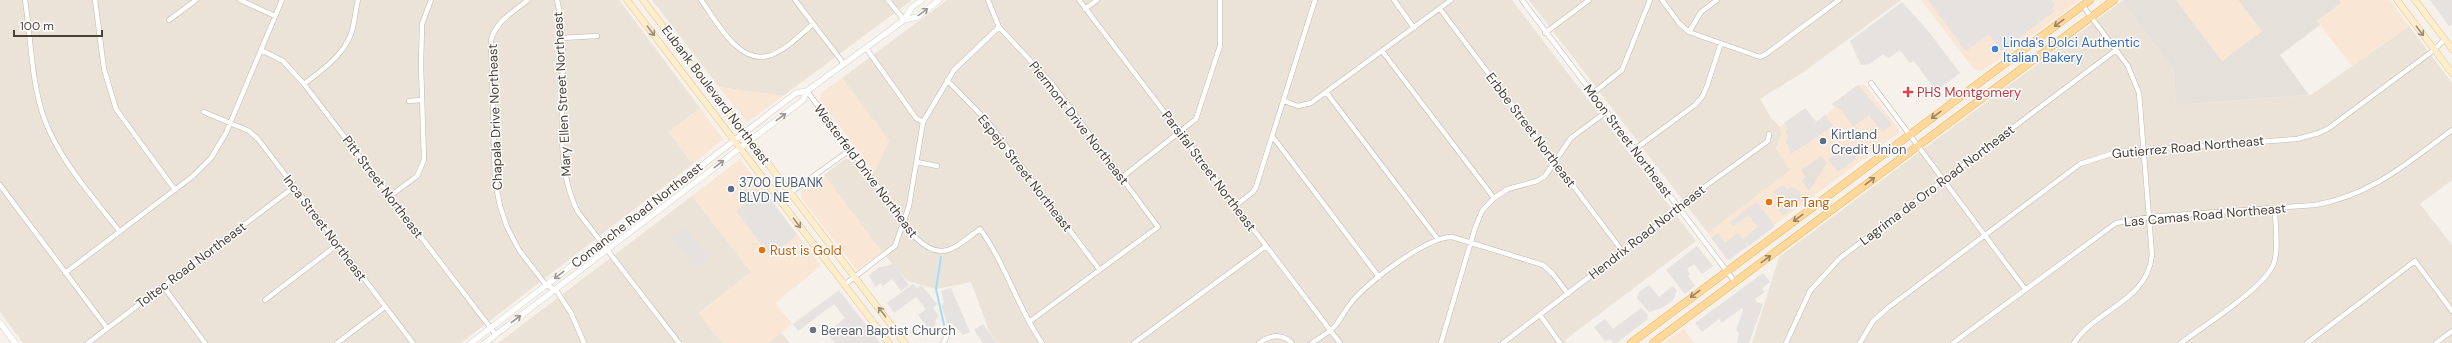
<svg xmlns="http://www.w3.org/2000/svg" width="2452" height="343" font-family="'DM Sans',sans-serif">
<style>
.residential{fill:#ebe3d8}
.commercial{fill:#f9e6d4}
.industrial{fill:#e6e0db}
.parking{fill:#e5e2df}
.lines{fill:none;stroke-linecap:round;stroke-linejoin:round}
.stream{stroke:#a2ddf7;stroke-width:2}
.minor-casing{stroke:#c3b8ab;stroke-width:5.5}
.tertiary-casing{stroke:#c3b8ab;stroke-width:6}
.secondary-casing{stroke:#ddc498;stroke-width:7}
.primary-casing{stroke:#efb55f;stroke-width:8}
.minor{stroke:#fff;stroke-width:4.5}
.tertiary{stroke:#fff;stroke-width:5.5}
.secondary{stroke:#ffedcc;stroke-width:6}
.primary{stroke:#ffd89b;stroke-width:7}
.oneway{stroke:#9d9691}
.oneway2{stroke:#9d8564}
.oneway3{stroke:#9d8e7a}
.shop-dot{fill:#3f7fe0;stroke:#fff;stroke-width:1.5}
.health-dot{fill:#e0444e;stroke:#fff;stroke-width:1.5}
.service-dot{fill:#5c6f8a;stroke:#fff;stroke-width:1.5}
.food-dot{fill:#e8710a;stroke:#fff;stroke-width:1.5}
.worship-dot{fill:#6b7280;stroke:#fff;stroke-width:1.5}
.labels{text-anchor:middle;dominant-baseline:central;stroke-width:3;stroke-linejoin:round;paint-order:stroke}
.shop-label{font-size:13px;fill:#366cbe;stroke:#fff;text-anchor:start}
.health-label{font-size:13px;fill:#be3a42;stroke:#fff;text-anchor:start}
.street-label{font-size:13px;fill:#4c4137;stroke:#fff}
.service-label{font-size:13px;fill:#4e5e75;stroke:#fff;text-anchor:start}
.food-label{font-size:13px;fill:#c56008;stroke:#fff;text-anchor:start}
.worship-label{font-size:13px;fill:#5b616d;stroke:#fff;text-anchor:start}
</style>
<rect width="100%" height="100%" fill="#f6f1ea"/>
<path class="residential" d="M0,0h619l81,108 -31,24 24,32 -232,179h-438l-23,-31z
M652,0h260l-129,96 -64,-9z
M947,0h565l184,241 -131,99 2,3h-569l-9,-12 -18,-49 -35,7 -28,-8 -26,-29 -58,-77 21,-16h6l15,19 8,-6 15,-31 -47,-63z
M1529,0h372l-96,71 -45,28 11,19 9,9 2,7 -6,15 15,21 -83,63z
M2122,1l52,69 2,35 135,-10 98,-69 43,57v97l-32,24 32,41v98h-700l27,-86z
M692,196l59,76 -52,41 23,30h-224z
M781,332l9,11h-22z"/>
<path class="commercial" d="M1921,0h159l-68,51 -31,20 -7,-2z
M2176,0h62l24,31 -40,30z
M2339,0h51l19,26 -57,40 -35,-45 24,-18z
M842,78l47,63 -15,31 -54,-72 1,-7z
M1858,85h7l35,47 -173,128 -19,-27 82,-63 -14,-21 6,-15 -2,-7 25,-19 12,14 18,-14 -3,-4z
M719,87l64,9 -36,26z
M700,108l23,31 -30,25 -24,-32z
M740,159l81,107 -46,37 17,21 -24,19h-46l-23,-29 52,-42 -59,-76z
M824,175l58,77 -25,18 -56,-72v-7z
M1683,328l11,15h-30l19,-14z"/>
<path class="industrial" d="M2123,0h53l46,61 40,-30 -24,-31h101l2,3 -24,18 3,4 -40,30 29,40 -133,10 -2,-35 -52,-69z
M1821,156l6,7 -18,28 -7,-10 4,-4 -5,-7z"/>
<path class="parking" d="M1928,0h123l4,5 -3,3 3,3 -54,40 -12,-17 -23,17z
M2430,0h22v24l-3,2z
M1902,2l27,30 31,41 -24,18 -22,-30 -4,2 -10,-13 -11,8 -6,-4 -13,10 -9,1 -11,-24z
M1858,85l34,40 -10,7 -13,-17 -16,12 -10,-15 -11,-8z
M1805,108l11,14 9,-7 8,11 -42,28 -5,-13 2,-5 -3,-4 3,-3 -4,-6z
M1848,145l9,13 -19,14 -10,-13z
M1783,185l4,5 4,-3 7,3 7,9 -22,16 -7,-9 5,-4 -8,-10z
M763,189l34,46 -27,21 -34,-45z
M1757,202l18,24 -26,20 -6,-7 15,-12 -9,-12 -16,11 -3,-4z
M686,229l22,28 -4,3 1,2 -10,6 -24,-31z
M1718,233l7,10 13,-10 10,13 -19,14 -18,-22z
M1697,246l16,20 -11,8 -8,-10 -7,5 3,5 -2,2 7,10 -10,8 -19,-24z
M893,263l16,22 -8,6 -9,-12 -9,7 -2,-3 -6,4 -6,-12 10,-8 9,-1z
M1763,273l7,9 -8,6 3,4 -9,6v4l7,2 -14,39h-12l2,-10 -3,-3 7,-20 -1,-2 -20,15 -3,-4 -17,13 -7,-9z
M913,284l4,4 4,-3 16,19 -4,4 6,8 -3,3 -2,11 -3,2 -13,-17 8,-6 -10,-12 -22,16 -7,-10z
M1649,285l10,12 14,-11 4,5 -4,9 -11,8 -13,4 -12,-14 2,-6z
M951,288l19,44 -7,3 -11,-12h-5l-5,-15v-4l2,-2 -3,-11z
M839,290l41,53h-45l-8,-10 18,-15 -11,-14 -36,27 -5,-7z
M1641,308l7,7 -1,5 -31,23h-3l-3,-4 -5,2 -11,-14 11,-8 8,10z
M983,324l14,19h-14l-9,-13z"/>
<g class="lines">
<path class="stream" d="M941,257l-5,32 8,36"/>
<defs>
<path id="minor" d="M25,0c6,38 6,81 19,118 15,42 49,79 76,114
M95,0l9,69 12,40 59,81
M240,0l35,16
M528,0c-15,12 -31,20 -37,40l4,141 5,25 7,21 12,23 27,35 10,5 15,23 13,30
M557,0c16,64 -10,154 21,212l101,131
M701,0c15,20 38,67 70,55 15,-5 30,-21 42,-31
M795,0l49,64
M888,0l16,20
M988,0l11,27 54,58 105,142 -129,95
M1079,0l261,343
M1394,0l20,28
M1522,0l213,282
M1662,0l17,23 10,9 71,25 6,-3 73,-54
M1085,9l12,-9
M1440,9l183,243
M169,20l27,-20
M1689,32l12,-20 16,-12
M1545,33l44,-33
M561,38l36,-2
M866,48l50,70 7,4
M261,50l22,11 21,23 192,251
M1382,51l112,147
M947,80l41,42 111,147
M1871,83l154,206
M304,84c18,-14 39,-28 47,-50 4,-11 4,-23 7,-34
M807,91l108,146c27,27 40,10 65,-8 26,35 37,78 62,114
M1326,92l111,146
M1592,94l30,-24 28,-70
M409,101l13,-1
M1284,101l14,5 13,-3 140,-103
M204,112l45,19 9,8 155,204
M1273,137l106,140
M1635,149l60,-44 7,-8 5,-11 14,-43
M917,162l20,4
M1121,178l75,-59 24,-73v-46
M0,185l107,143
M390,196l27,-20 7,-16 -3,-95 1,-41 9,-24
M780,200l70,-50
M1235,206l18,-14 3,-5 59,-187
M65,273l128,-97 18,-18 15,-25 56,-133
M844,285l51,-39 14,-40 14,-84 31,-52 45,-43
M163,286l42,57
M265,300l72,-55
M1540,315l20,28
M88,343l206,-156
M337,343l48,-36
M943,343l4,-7
M1134,343l132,-97
M1259,343c11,-8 23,-10 33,0
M1312,343c8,-6 21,-12 26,-21 6,-9 11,-18 18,-25 18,-19 71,-60 96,-60l91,28 10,9 15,20
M1441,343l34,-115 7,-17 12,-13 14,-9 29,-8 8,-5 26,-38 35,-26
M1503,343l170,-130 12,-12 83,-60 1,-7
M1786,343l24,-52 30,-33 276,-208
M1860,343l13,-22 16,-14 191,-143 37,-12 180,-13 22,-6 10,-5 105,-78 11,-11
M1953,343l163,-120 33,-6 166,-12c57,-10 92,-42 137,-75
M2074,343c23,-35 73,-41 78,-88l-13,-162 -11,-27 -45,-60
M2181,343c21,-16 85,-56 93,-80 5,-16 1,-38 1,-55
M2307,343l108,-82 37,50
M2436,343l16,-12"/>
<path id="tertiary" d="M904,20l13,-3 22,-17
M0,323l15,20
M471,343l325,-250 11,-2 97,-71 8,-13 10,-7
M485,343l318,-243 4,-9"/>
<path id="secondary" d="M627,0l262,343
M643,0l262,343
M2397,0l55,73
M2415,0l37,49"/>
<path id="primary" d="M1631,343l459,-343
M1653,343l461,-343"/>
</defs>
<use href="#minor" class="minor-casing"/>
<use href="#tertiary" class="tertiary-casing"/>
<use href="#secondary" class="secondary-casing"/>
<use href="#primary" class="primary-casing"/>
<use href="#minor" class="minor"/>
<use href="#tertiary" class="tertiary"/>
<use href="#secondary" class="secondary"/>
<use href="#primary" class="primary"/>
</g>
<defs><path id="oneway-shaft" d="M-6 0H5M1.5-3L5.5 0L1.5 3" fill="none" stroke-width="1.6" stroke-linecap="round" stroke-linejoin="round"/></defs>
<g class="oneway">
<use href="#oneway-shaft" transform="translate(923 12) rotate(-36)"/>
<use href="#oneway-shaft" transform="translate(781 117) rotate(-37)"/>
<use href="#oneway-shaft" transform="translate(719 164) rotate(-38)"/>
<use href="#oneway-shaft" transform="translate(559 275) rotate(142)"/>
<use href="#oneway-shaft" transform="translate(516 319) rotate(-37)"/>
</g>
<g class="oneway2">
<use href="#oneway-shaft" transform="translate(2059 23) rotate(143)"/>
<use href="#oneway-shaft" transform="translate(1936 115) rotate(143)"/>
<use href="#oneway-shaft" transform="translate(1870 181) rotate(-37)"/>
<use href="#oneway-shaft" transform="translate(1798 218) rotate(143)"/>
<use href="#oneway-shaft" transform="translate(1766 259) rotate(-37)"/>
<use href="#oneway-shaft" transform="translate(1695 294) rotate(143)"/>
</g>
<g class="oneway3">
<use href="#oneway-shaft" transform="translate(651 31) rotate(53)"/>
<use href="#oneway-shaft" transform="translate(2420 31) rotate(53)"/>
<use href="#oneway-shaft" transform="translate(797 223) rotate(53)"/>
<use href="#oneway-shaft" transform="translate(882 312) rotate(-127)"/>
</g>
<circle class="shop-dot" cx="1995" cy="49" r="4"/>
<path class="health-dot" d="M1906 86h4v4h4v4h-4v4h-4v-4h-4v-4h4z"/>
<g class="service-dot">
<circle cx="1823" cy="141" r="4"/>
<circle cx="731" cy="189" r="4"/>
</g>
<g class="food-dot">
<circle cx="1769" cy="202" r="4"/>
<circle cx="762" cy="250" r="4"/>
</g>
<circle class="worship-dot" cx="813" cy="330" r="4"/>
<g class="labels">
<g class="shop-label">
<text x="2003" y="42">Linda's Dolci Authentic<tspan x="2003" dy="15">Italian Bakery</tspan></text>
</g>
<g class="health-label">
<text x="1917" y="92">PHS Montgomery</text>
</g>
<g class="street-label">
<text transform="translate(562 94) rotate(-93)">Mary Ellen Street Northeast</text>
<text transform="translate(716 95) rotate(53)">Eubank Boulevard Northeast</text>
<text transform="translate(495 117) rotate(-92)">Chapala Drive Northeast</text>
<text transform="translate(1079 123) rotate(52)">Piermont Drive Northeast</text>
<text transform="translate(1531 130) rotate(53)">Erbbe Street Northeast</text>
<text transform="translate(1628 141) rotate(53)">Moon Street Northeast</text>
<text transform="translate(2188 147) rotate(-5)">Gutierrez Road Northeast</text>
<text transform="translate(866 171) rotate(53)">Westerfeld Drive Northeast</text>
<text transform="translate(1209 171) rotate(53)">Parsifal Street Northeast</text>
<text transform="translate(1025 173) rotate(52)">Espejo Street Northeast</text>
<text transform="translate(1937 185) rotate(-37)">Lagrima de Oro Road Northeast</text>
<text transform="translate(383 187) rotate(53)">Pitt Street Northeast</text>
<text transform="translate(637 215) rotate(-38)">Comanche Road Northeast</text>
<text transform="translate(2205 215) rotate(-5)">Las Camas Road Northeast</text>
<text transform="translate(325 228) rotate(53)">Inca Street Northeast</text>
<text transform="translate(1647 232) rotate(-38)">Hendrix Road Northeast</text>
<text transform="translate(191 265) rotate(-37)">Toltec Road Northeast</text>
</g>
<g class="service-label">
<text x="1831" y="134">Kirtland<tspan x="1831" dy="15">Credit Union</tspan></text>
<text x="739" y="182">3700 EUBANK<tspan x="739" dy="15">BLVD NE</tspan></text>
</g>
<g class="food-label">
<text x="1777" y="202">Fan Tang</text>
<text x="770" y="250">Rust is Gold</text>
</g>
<g class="worship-label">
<text x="821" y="330">Berean Baptist Church</text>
</g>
</g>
<path d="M14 30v6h88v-6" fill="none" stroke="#4c4137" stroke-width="2"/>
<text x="20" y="30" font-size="12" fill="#4c4137" stroke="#ffffff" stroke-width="3" paint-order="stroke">100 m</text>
</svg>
